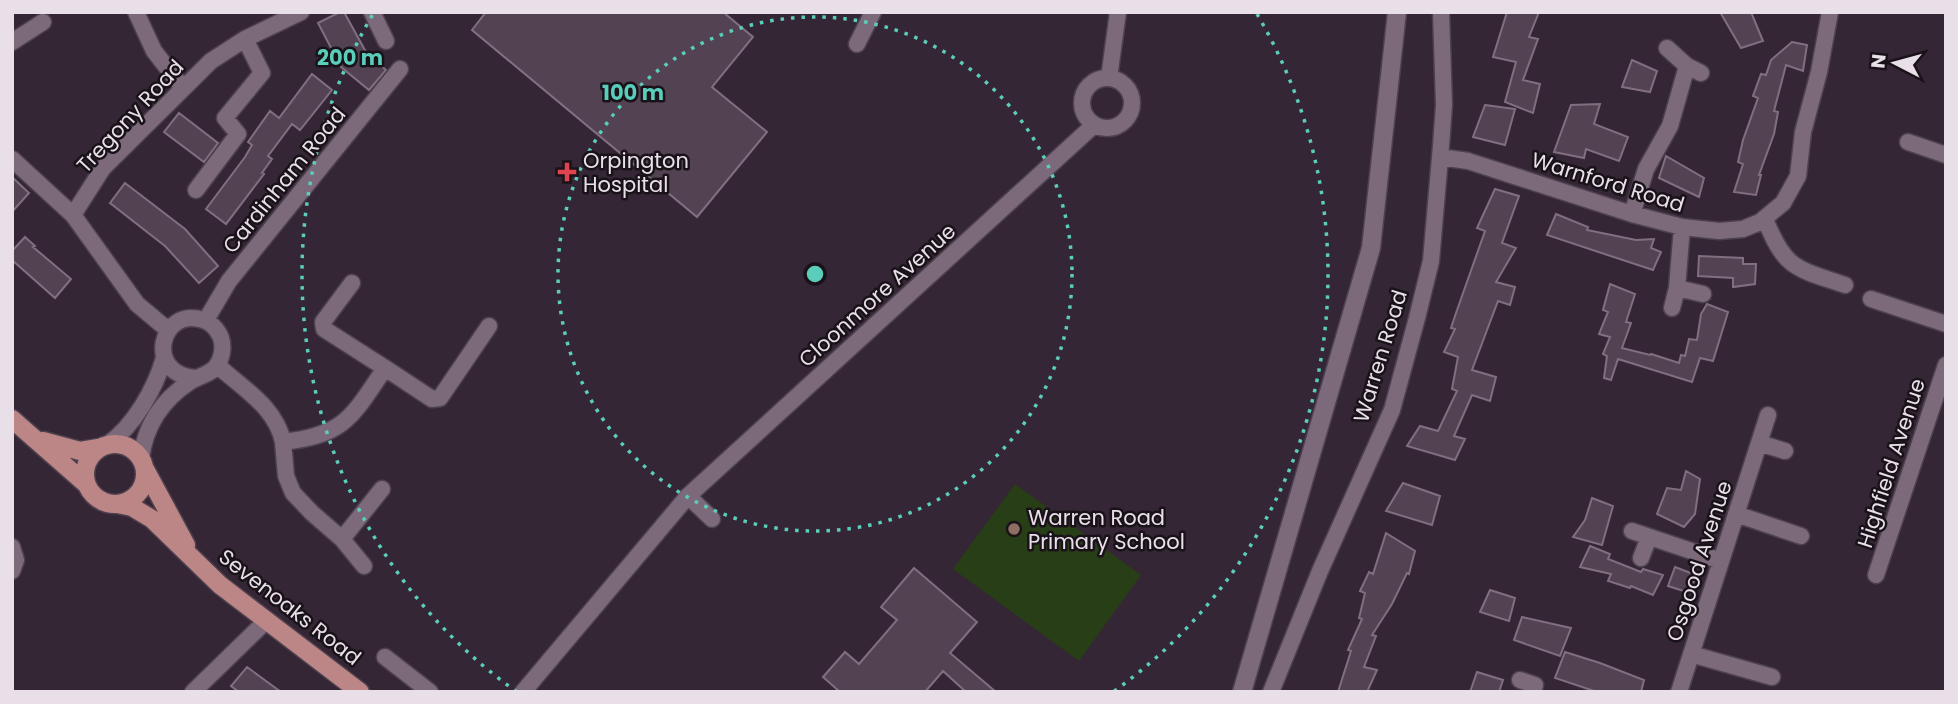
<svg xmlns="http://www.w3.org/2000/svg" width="1958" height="704" font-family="Poppins,sans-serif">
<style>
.green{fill:#283e17}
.building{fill:#524252;stroke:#816f80;stroke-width:2}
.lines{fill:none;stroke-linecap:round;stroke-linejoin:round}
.street-casing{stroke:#4e414e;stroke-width:19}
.secondary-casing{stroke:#4e414e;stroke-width:21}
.primary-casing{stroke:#4e414e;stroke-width:21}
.street{stroke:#7c6a7b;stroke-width:16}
.secondary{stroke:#7c6a7b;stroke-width:18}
.primary{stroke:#bd8686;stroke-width:18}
.ring{fill:none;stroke:#5bcebb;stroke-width:3.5;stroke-dasharray:3.5 7}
.health-dot{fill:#e0444e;stroke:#191219;stroke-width:2.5}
.education-dot{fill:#8d6e63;stroke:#191219;stroke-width:2.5}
.labels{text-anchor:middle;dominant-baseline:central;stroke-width:5;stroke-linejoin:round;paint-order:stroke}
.street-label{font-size:21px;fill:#e9dfe9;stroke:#191219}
.poi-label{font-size:21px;fill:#e9dfe9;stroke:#191219;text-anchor:start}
.centre{fill:#5bcebb;stroke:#191219;stroke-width:3.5}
.ring-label{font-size:21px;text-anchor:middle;font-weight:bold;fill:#5bcebb;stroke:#191219;stroke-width:5;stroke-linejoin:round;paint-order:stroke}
</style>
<rect width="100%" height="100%" fill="#352635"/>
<path class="green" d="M1015,484l126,91 -62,86 -126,-92z"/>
<path class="building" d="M340,12h4l22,40 20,18 -17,20 -28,-23 -23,-44z
M486,12h237l30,25 -41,50 55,45 -70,85 -225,-187z
M1507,12h32l-10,25 9,2 -15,41 17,4 -7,29 -28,-11 11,-40 -23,-5z
M1720,12h31l12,29 -22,7z
M1792,42l15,3 -4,26 -17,-6 -12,46 4,1 -4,22 -15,41h2l-5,20 -22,-3 9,-28 -5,-2 5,-22 15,-42 -5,-2 8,-22 5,1 5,-15z
M1632,60l25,11 -7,21 -28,-5z
M312,74l20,16 -32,40 -8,-6 -24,32 4,3 -10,14 2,1 -38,50 -20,-15 39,-52 7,-12 -4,-3 22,-31 9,7z
M1600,104l-6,20 34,13 -9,24 -33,-12 -2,9 -30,-6 17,-47z
M1485,105l30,4 -10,36 -32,-8z
M179,113l39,30 -14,19 -40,-30z
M1666,156l38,22 -5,19 -40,-19z
M12,177l17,16 -17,19z
M125,183l60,46 33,37 -19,17 -34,-37 -55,-43z
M1495,189l24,7 -17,47 14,5 -20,34 19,5 -5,18 -12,-4 -26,69 24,7 -6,24 -18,-6 -18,41 11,3 -10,21 -48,-14 13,-20 18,5 19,-40 -5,-2 6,-32 -14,-5 11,-23 -4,-1 5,-15 29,-82 -8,-3z
M1556,214l32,13 -1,3 49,10 18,-1 -3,9 10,4 -8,18 -106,-35z
M25,237l10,9 -2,1 38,32 -16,19 -43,-38v-9z
M1699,256l44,2v6h13l-1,20 -22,3v-9l-35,-2z
M1610,284l25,10 -9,28 5,1 -9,25 28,7 1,-1 28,9 2,-8 4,1 4,-17 8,1 4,-26 6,-10 21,8 -15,49 -13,-3 -8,24 -74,-23 -7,21 -7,-2 3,-22 -4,-2 7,-17 -11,-3 9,-22 -5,-2z
M1686,471l14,8 -5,35 -11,13 -27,-13 10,-26 14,2z
M1403,483l37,13 -8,29 -46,-14z
M1592,498l21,8 -11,39 -29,-8 12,-17z
M1386,533l29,18 -6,23 -2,-1 -15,31 -20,31 4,1 -12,31 13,3 -10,22h-29l13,-41 -3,-1 14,-31 -3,-1 6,-25 -5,-2 9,-19 4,2z
M1590,546l20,8 -2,5 33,13 2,-3 20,6 -10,20 -22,-9 -1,2 -22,-7 3,-7 -31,-7z
M1675,567l21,8 -6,18 -22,-7z
M914,568l63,54 -27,31 46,39h-30l-23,-21 -18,21h-85l-17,-15 22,-25 14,12 38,-44 -16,-13z
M1490,590l25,8 -6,23 -29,-9z
M1522,617l49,11 -11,28 -46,-16z
M1565,652l35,11 44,17 -3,12h-44l-42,-14z
M247,667l34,25h-42l-8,-6z
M1477,672l26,8 -4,12h-29z"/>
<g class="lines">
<defs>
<path id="street" d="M136,12l18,39 29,37
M372,12l14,29
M12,42l31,-20
M857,44l16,-32
M1667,48l20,18 14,7
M1082 103a25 25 0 1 1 50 0a25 25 0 1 1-50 0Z
M1109,78l9,-66
M1908,142l38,13
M1440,157l28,4 164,53 50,13 37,4 24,-2 17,-7 23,-19 15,-27 5,-44 16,-60 11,-60
M12,159l61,56
M196,190l42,-56 -13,-16 37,-45 -17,-34
M1632,214l14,-45 24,-43 17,-60
M1765,219c20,50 30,49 80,66
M352,283l-29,39 1,7 61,39
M1677,288l26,6
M1871,299l75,25
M1672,308l5,-20 5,-61
M206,320l23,-39 171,-212
M168,330l-31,-26 -64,-89 30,-47 108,-107 34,-22 56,-27
M217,365c25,23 59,42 66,77 62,-7 69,-25 102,-74l47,31 8,-1 49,-72
M283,442l3,34 7,17 19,20 30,26 22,27
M1759,443l26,8
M107,445c27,-19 48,-56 57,-87
M141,459c4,-34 22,-60 50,-78 8,-5 17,-6 24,-13 7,-8 9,-20 6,-30 -3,-8 -10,-16 -18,-18 -43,-14 -59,54 -8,58
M688,496l24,23
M1736,514l65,22
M1632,531l89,30
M342,539l40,-50
M12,547l4,13 -4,11
M1641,558l8,-21
M1876,575l70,-210
M1691,654l81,23
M385,657l45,35
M1520,680l15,5 -2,7
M193,692l74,-72
M523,692l165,-196 406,-371
M1271,692l49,-121 72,-161 25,-92 14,-57 10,-115 3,-41 -3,-93
M1679,692l89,-277"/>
<path id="secondary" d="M1242,692l129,-444 26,-236"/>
<path id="primary" d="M12,419l74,65
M43,441l37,10 18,-3
M85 474a30 30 0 1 1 60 0a30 30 0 1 1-60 0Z
M145,469l41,76
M117,504l15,3 20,12 68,66 140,107"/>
</defs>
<use href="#street" class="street-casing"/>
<use href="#secondary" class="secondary-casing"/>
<use href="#primary" class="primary-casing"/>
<use href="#street" class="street"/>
<use href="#secondary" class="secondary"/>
<use href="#primary" class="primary"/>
</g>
<g class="ring">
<circle cx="815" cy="274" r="257"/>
<path d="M517 692A513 513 0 0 1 373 14M1257 14A513 513 0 0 1 1113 692"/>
</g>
<path class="health-dot" d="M563.5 161.5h7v7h7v7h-7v7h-7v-7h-7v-7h7z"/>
<circle class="education-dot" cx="1014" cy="529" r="7"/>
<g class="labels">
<g class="street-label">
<text transform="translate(130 116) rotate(-47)">Tregony Road</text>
<text transform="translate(284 180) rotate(-51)">Cardinham Road</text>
<text transform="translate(1608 182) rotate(17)">Warnford Road</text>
<text transform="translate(877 295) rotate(-42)">Cloonmore Avenue</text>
<text transform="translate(1380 356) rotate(-73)">Warren Road</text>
<text transform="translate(1891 463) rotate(-72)">Highfield Avenue</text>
<text transform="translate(1699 561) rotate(-72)">Osgood Avenue</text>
<text transform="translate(290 607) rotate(38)">Sevenoaks Road</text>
</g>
<g class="poi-label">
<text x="583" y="160">Orpington<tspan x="583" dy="24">Hospital</tspan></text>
<text x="1028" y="517">Warren Road<tspan x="1028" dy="24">Primary School</tspan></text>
</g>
</g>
<circle cx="815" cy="274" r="10" class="centre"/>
<g class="ring-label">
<text x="350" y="65">200 m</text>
<text x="633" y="100">100 m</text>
</g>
<rect width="1958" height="704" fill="none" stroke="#e9dfe9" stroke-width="28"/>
<g transform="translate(1895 63) rotate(276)" stroke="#191219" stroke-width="5" paint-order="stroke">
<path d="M0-5L12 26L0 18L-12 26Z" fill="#e9dfe9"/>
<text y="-10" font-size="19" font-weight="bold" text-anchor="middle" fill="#e9dfe9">N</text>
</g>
</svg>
